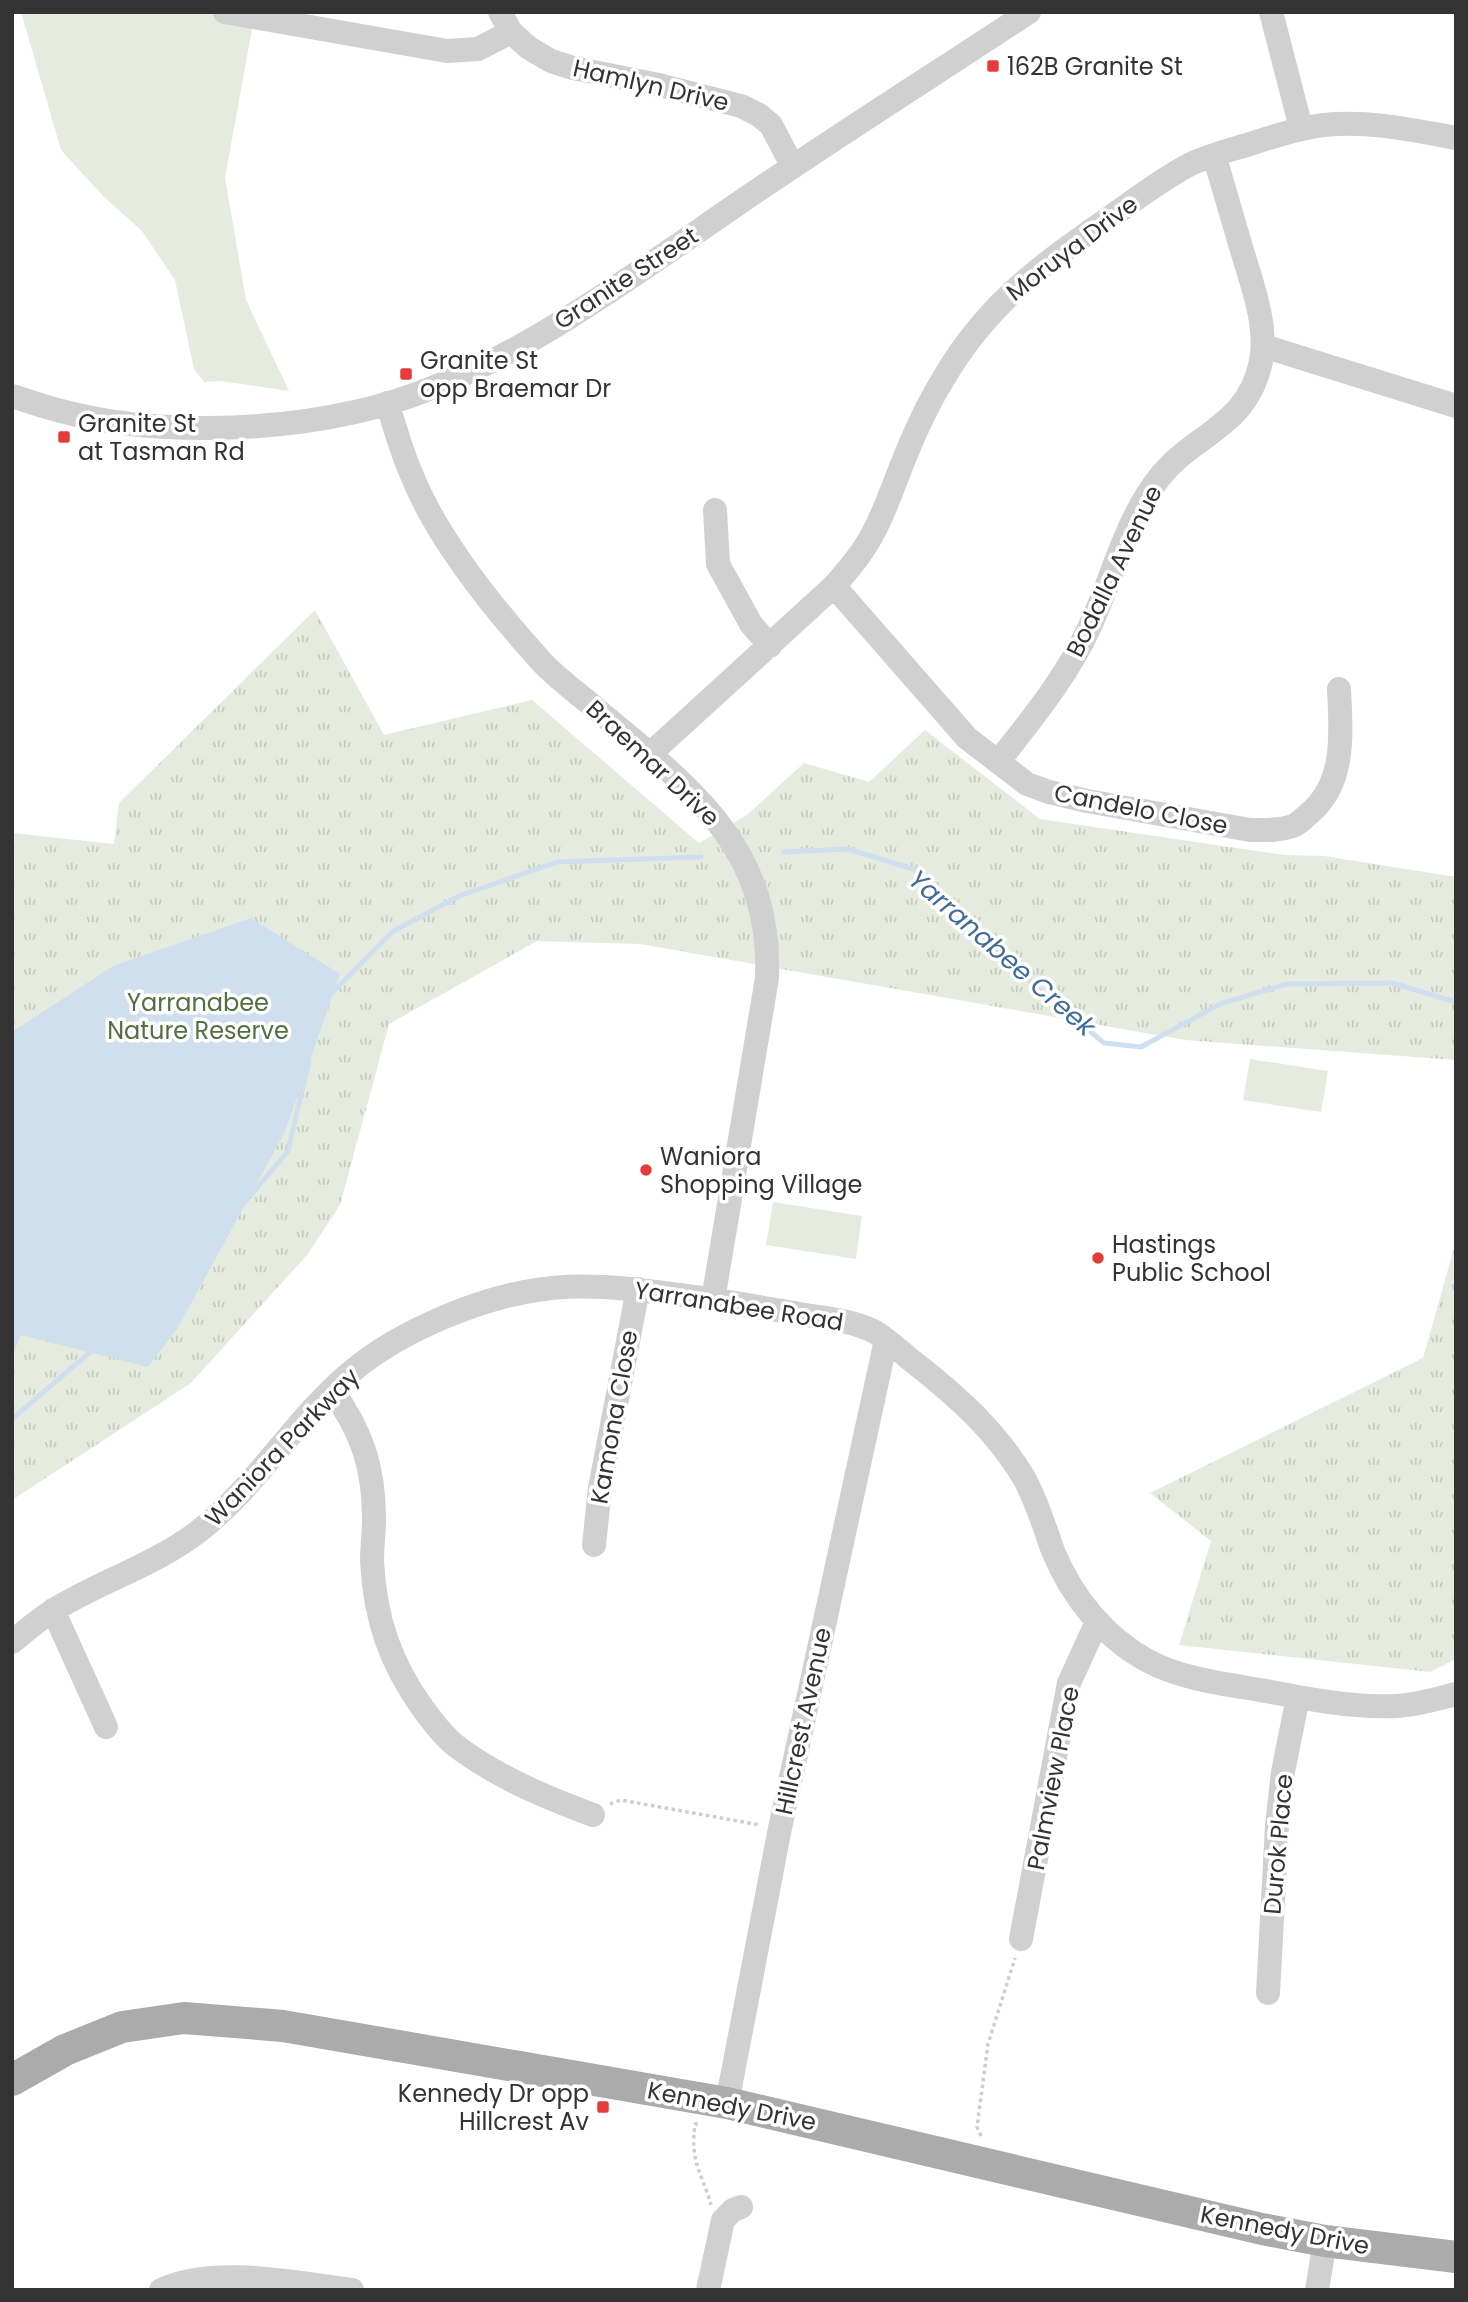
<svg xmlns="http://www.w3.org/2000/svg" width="1468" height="2302" font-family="Poppins,sans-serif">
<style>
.green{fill:#e5ecdf}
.park{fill:url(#park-tufts)}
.water{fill:#cfdfee}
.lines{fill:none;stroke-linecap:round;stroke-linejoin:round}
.stream{stroke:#cfdfee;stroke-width:5}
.path{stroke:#cdcdcd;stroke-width:3.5;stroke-dasharray:3.5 3.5;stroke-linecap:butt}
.minor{stroke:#d0d0d0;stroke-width:24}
.major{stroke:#ababab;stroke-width:32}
.poi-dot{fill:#e53b39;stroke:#fff;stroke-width:2.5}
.labels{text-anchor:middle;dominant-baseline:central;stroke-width:7;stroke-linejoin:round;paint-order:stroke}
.poi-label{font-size:24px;fill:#333;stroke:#fff;text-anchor:start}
.street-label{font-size:24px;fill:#333;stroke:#fff}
.park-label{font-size:24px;fill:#526f3f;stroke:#fff}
.water-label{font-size:26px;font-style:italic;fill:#3f6d96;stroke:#fff}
</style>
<defs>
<pattern id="park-tufts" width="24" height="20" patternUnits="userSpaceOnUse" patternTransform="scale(1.75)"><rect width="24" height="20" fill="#e5ecdf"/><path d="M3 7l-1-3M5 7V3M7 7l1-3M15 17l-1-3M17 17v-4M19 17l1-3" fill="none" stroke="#c5cbc0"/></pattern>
</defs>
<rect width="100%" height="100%" fill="#fff"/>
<path class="green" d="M21,12h234l-30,166 21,122 43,91 -68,-10 -17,1 -10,-13 -19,-89 -33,-49 -39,-35 -42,-46z
M1250,1059l78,12 -7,41 -78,-12z
M773,1202l89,14 -6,43 -90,-14z"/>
<path class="park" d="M315,610l69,125 148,-35 167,143 48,-28 57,-52 65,19 56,-52 115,89 244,36 40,1 132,21v183l-271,-20 -545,-96 -103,-3 -148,83 -49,181 -33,50 -116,128 -179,117v-667l102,11 5,-41z
M1456,1241v418l-26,13 -251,-27 32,-104 -61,-48 273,-135z"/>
<path class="water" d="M251,918l89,56 -55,158 -108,197 -29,38 -127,-32 -9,22v-325l101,-66z"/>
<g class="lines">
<path class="stream" d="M784,852l64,-3 68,21 114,111 74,62 37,4 79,-43 67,-20 105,-1 64,19
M332,993l60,-61 67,-36 98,-34 144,-5
M246,1201l42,-50 21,-90
M12,1419l83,-71"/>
<path class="path" d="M610,1804l11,-4 139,25
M698,2124h-3c-5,39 6,46 16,81
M981,2136l-4,-9 11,-83 27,-86"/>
<path class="minor" d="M225,12l222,39 31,-2 33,-17
M500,12l11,20 18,16 22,13 22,7 86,17 82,21 18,9 12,10 22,42
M1271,12l30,116
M1263,346l193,60
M12,396c16,5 33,11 49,15 89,24 205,21 294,1 73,-16 151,-55 213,-94 58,-36 114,-76 171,-115 95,-65 193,-127 290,-191
M387,403c8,23 14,48 24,70 25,64 83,136 129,187 16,18 38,33 56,49 92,77 176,136 171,269l-54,322
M715,510l3,54 33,60 19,22
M834,586l133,152 60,46 22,8 38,9 163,29c14,0 29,1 43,-4 7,-3 12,-9 18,-14 35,-31 30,-80 28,-123
M650,754l184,-168c14,-16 28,-32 38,-51 15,-27 23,-55 35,-83 11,-27 23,-52 38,-76 43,-73 99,-113 167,-160 24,-17 49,-36 75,-50 19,-10 40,-15 60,-21 25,-8 51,-17 77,-20 44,-5 89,5 132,13
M998,762c33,-42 70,-87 92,-136 23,-49 35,-105 69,-148 35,-45 89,-51 102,-117 7,-37 -10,-79 -20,-114 -9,-31 -18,-61 -27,-92
M332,1390c30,42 42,77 42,129 0,14 -2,28 -2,42 3,58 18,102 52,149 9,12 19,26 32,36 41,31 89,51 137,69
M594,1545l6,-57 38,-199
M53,1610l53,117
M12,1642c14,-11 27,-23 42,-32 47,-29 101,-45 145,-79 58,-45 95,-111 151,-158 28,-24 63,-43 97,-57 95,-40 151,-32 248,-19 35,5 69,11 104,17 25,4 53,6 76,18 15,9 28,22 41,32 42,33 81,68 108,114 13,23 20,48 29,73 19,46 51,86 95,110 36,19 79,23 118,30 42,8 87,17 130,15 20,-1 40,-7 60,-12
M1021,1939l48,-256 28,-61
M1268,1993l9,-167 6,-54 15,-75
M727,2103l53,-275 106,-488
M161,2290c53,-25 135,-7 191,0
M708,2290l15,-70 10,-10 8,-3
M1317,2290l8,-49"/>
<path class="major" d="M12,2080l53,-30 57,-23 62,-9 99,8 444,77 535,126 63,12 131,16"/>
</g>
<g class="poi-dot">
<rect x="986" y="59" width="14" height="14" rx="3.5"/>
<rect x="399" y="367" width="14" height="14" rx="3.5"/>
<rect x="57" y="430" width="14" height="14" rx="3.5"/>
<circle cx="646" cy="1170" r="7"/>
<circle cx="1098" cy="1258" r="7"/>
<rect x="596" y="2100" width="14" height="14" rx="3.5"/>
</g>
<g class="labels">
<g class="poi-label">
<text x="1007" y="66">162B Granite St</text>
<text x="420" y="360">Granite St<tspan x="420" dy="28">opp Braemar Dr</tspan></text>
<text x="78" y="423">Granite St<tspan x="78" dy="28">at Tasman Rd</tspan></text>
<text x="660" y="1156">Waniora<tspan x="660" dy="28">Shopping Village</tspan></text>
<text x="1112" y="1244">Hastings<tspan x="1112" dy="28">Public School</tspan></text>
<text x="589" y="2093" text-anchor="end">Kennedy Dr opp<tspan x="589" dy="28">Hillcrest Av</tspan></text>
</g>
<g class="street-label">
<text transform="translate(651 85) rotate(13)">Hamlyn Drive</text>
<text transform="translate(1072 248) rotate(-37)">Moruya Drive</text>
<text transform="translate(626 278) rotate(-33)">Granite Street</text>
<text transform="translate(1114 571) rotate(-64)">Bodalla Avenue</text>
<text transform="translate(653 763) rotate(43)">Braemar Drive</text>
<text transform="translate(1141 809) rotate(11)">Candelo Close</text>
<text transform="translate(739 1306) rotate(9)">Yarranabee Road</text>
<text transform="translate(614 1417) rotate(-80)">Kamona Close</text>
<text transform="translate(282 1447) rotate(-46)">Waniora Parkway</text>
<text transform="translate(803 1721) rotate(-78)">Hillcrest Avenue</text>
<text transform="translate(1053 1778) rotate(-79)">Palmview Place</text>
<text transform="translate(1278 1844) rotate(-85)">Durok Place</text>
<text transform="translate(732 2106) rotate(11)">Kennedy Drive</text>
<text transform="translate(1285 2230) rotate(11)">Kennedy Drive</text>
</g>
<g class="park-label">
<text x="198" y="1002">Yarranabee<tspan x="198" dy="28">Nature Reserve</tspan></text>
</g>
<g class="water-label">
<text transform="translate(1002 953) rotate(41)">Yarranabee Creek</text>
</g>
</g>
<rect width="1468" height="2302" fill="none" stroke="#333333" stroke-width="28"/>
</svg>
